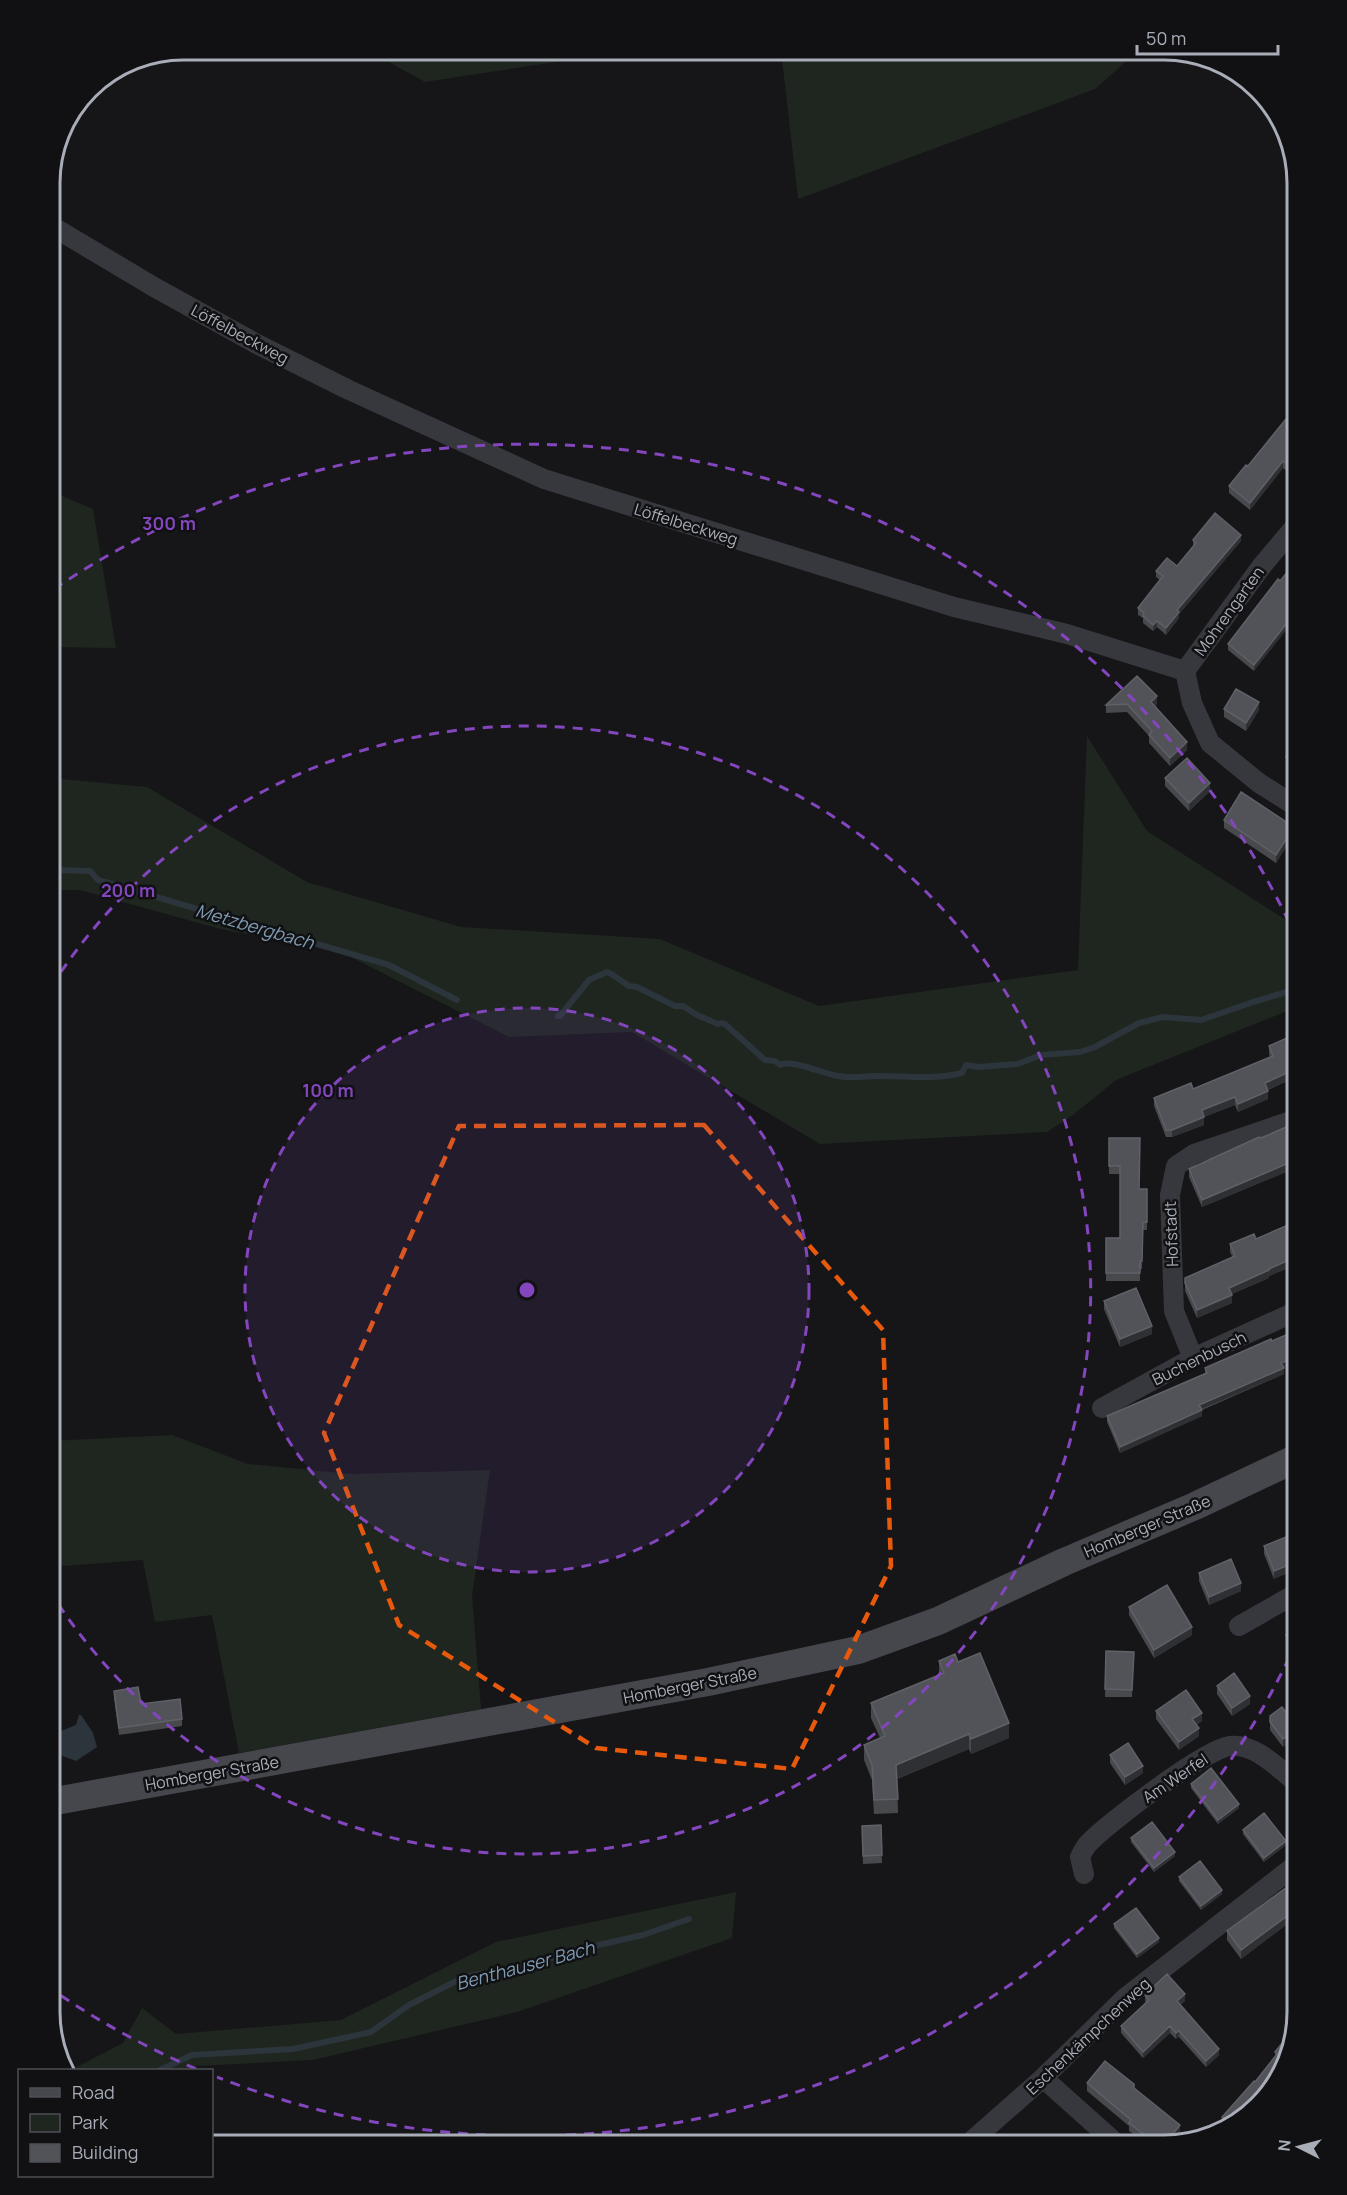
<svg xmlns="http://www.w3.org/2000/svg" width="1347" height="2195" font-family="Manrope,sans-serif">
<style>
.green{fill:#1e261f}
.water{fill:#2c353c}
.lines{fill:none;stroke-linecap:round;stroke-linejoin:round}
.stream{stroke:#2c353c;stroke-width:6}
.minor{stroke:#37383d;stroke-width:20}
.secondary{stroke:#45474d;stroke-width:28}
.wall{fill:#47494d}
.shaded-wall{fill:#2f3033}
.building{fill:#525359;stroke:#5f6168;stroke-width:1.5}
.marked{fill:none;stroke:#e8590c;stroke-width:4.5;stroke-dasharray:12 8;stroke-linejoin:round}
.ring{fill:none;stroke:#8446be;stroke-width:3;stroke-dasharray:10 8}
.labels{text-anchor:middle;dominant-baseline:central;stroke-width:5;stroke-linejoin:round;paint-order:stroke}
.street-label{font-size:16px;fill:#a8adb8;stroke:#111113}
.water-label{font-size:18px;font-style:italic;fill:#7f9bb3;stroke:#111113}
.rim{fill:none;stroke:#a8adb8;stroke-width:3}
.centre{fill:#8446be;stroke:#111113;stroke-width:3}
.ring-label{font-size:18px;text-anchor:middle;font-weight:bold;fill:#8446be;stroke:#111113;stroke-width:5;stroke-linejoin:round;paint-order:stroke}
</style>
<rect width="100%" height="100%" fill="#161618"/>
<path class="green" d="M367,50h267l-209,32z
M781,50h358l-44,39 -297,110z
M50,491l43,18 23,139 -66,-1z
M1087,736l60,95 150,96v80l-181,73 -43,35 -26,17 -227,12 -188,-112 -123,5 -168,-85 -121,-23 -140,-39h-30v-112l97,9 160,95 154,45 199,12 159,67 259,-36z
M172,1435l76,29 103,10 139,-4 -18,126 9,113 -242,44 -27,-138 -57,7 -12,-62 -93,7v-126z
M736,1892l-4,46 -215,74 -204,48 -117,6 -9,4h-116l52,-27 19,-35 34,26 165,-14 155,-78z"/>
<path class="water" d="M79,1715h2l12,18 4,14 -21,14 -16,-6 -4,-6 5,-18 15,-6z"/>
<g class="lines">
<path class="stream" d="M50,873l8,-3 32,1 8,9 291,85 68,35
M558,1016h2l29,-36 18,-8 6,3 16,11 8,1 38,19h8l14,9 21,9 3,-1 4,1 40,36 10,1 5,4c12,-6 44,9 58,11 15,3 24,0 40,0 28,0 56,4 84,-3l4,-8 12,2 40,-3 23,-9 39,-3 15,-5 44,-24 24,-6 38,3 52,-18 44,-13
M160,2070l32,-15 101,-6 78,-17 38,-27 55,-28 55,-10 66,-19 58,-13 46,-16"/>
<path class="minor" d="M50,225l104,62 101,56 94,47 195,89 410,128 113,27 118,37 7,32 18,40 49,40 38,24
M1185,671l76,-104 36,-43
M1193,1358l-19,-47 -4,-116 6,-29 18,-12 103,-35
M1102,1408l91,-50 104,-47
M1239,1626l58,-33
M1084,1874l-4,-17c2,-4 4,-8 7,-12 19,-21 118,-96 143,-99 25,-3 49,23 67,37
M1043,2078l75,67
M967,2145l76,-67 82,-80 172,-134"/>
<path class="secondary" d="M50,1802l658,-120 150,-32 80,-29 126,-59 131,-56 102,-48"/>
</g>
<path class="wall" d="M1298,404l-11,67 -4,-3 -33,42 -21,-17v-7l19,-20z
M1193,540l48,1 -62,73v4l-13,17 -9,-8 -4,4 -10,-8v-5l-5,-3v-7l22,-28 -4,-3v-6l21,-5 16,-19z
M1280,581l-26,90 -26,-21v-6z
M1137,676l20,28 -2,2 32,44 -17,16 -21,-23v-7l-22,-24 -21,1v-8z
M1224,709l35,1 -13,21 -22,-14z
M1298,740v28l-12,-7v-4z
M1165,778l45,13 -21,20 -24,-25z
M1224,820l70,14 -18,29 -52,-35z
M1298,1033v43l-30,14v9l-30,13 -3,-7 -31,12v8l-32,12h-6l-12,-31v-8l39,-9 77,-32 -1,-3v-8z
M1298,1122v45l-96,40 -13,-30v-8z
M1109,1138l30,51 8,33v8h-4l-1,39h-2v12h-34v-43h14v-64h-11z
M1298,1225v39l-29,12v2l-37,16v9l-35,15 -12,-27v-13l48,-20 -3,-6v-8l26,-5 33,-10z
M1104,1301l48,33 -32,13 -16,-38z
M1298,1330v32l-15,6 1,6 -82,36v6l-82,37 -13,-31v-6l98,-43v-5z
M1298,1532l-24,47 -10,-25v-8z
M1199,1573l42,18 -32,14 -10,-24z
M1129,1607l63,28 -38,23 -25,-43z
M1298,1630v38l-12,-25v-8z
M1106,1651l28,1 -2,45h-27z
M939,1661l19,1 51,76 -38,16 -2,-5 -72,30 1,34 -24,1 -2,-34 -8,-20v-15l16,-7 -9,-20v-15l68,-28z
M1217,1686l33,18 -18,12 -15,-22z
M114,1691l27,13 41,15v7l-63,9 -5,-37z
M1156,1711l46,10 -6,4 3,11 -20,14 -23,-31z
M1270,1716l28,11v9l-15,11 -13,-17z
M1110,1755l33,18 -18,12 -15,-22z
M1191,1784l48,24 -21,16 -27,-36z
M881,1825l1,38 -19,1 -1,-38z
M1243,1830l43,15 -22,17 -21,-28z
M1131,1838l44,18 -21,16 -23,-30z
M1179,1877l43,17 -21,16 -22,-29z
M1298,1879v37l-57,43 -14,-19v-9z
M1114,1924l45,18 -22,16 -23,-30z
M1145,1995l40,6 -5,4 39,50 -13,12 -27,-30 -3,2 -6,-6 -27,25 -22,-25v-7l25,-23 -1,-2z
M1292,2031l-13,48 -52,49 -5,-4v-7l33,-35 20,-25v-5z
M1087,2083l47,5 46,45 -16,12h-16l-19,-14v-5l-42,-35z"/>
<path class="shaded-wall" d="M1298,451v7l-11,13v-7z
M1283,461v7l-33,42v-7z
M1241,535v6l-62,73v4l-13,17v-7l11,-18z
M1297,606l1,9 -44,56v-6z
M1157,621v6l-4,4v-6z
M1157,696v8l-6,6v-8z
M1259,702v8l-13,21v-8z
M1187,742v8l-17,16v-8z
M1210,783v8l-21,20v-8z
M1294,827v7l-18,29v-8z
M1298,1068v8l-33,15v-8z
M1268,1091v8l-30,13v-8z
M1235,1097v8l-31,12v8l-32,12v-7l30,-20z
M1298,1159v8l-96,40v-7z
M1298,1256v8l-29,12v2l-40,17v-7z
M1232,1295v8l-35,15v-8z
M1152,1326v8l-32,13v-8z
M1298,1356v6l-17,7v-6z
M1284,1368v6l-85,36v-5z
M1202,1410v6l-82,37v-6z
M1298,1561v8l-24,10v-8z
M1241,1583v8l-32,14v-8z
M1192,1627v8l-38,23v-8z
M1250,1696v8l-18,12v-8z
M1202,1713v8l-10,6v-8z
M1009,1723v15l-38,16v-15z
M1199,1728v8l-20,14v-8z
M1298,1728v8l-15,11v-8z
M969,1734v15l-73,30v-14z
M1143,1766v7l-18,12v-8z
M1239,1804v4l-21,16v-4z
M1286,1841v4l-22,17v-4z
M1175,1852v4l-21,16v-4z
M1222,1890v4l-21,16v-4z
M1298,1908v8l-57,43v-9z
M1159,1938v4l-22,16v-4z
M1185,1994v7l-8,7v-7z
M1170,2026v7l-27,25v-6z
M1179,2031v6l-3,2v-6z
M1219,2049v6l-13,12v-6z
M1180,2125v8l-8,11 -8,1z"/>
<path class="building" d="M1298,404v47l-11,13 -4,-3 -33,42 -21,-17 17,-21 2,1z
M1215,513l26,22 -64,75 2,2 -13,16 -9,-7 -4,4 -10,-9 1,-3 -6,-5 25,-32 -7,-5 11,-13 10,8 19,-23 -3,-3z
M1298,559v50l-44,56 -26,-21 50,-65 2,2z
M1137,676l20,20 -6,6 36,40 -17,16 -21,-23 3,-4 -25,-27 -21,1z
M1236,689l23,13 -13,21 -22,-14z
M1298,740v24l-12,-7z
M1187,758l23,25 -21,20 -24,-25z
M1241,792l53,35 -18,28 -52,-35z
M1298,1033v35l-33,15 3,8 -30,13 -3,-7 -33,13 2,7 -32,13h-6l-12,-32 37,-15 2,6 80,-33 -4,-10z
M1298,1122v37l-96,41 -13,-31 70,-32 2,1z
M1109,1138h31l-1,51h8v33h-4l-1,39h-2v12h-34v-35h14v-72h-11z
M1288,1225l1,4 9,-4v31l-29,13v1l-40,18 3,7 -35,15 -12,-27v-5l50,-22 -5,-12 24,-10 2,5z
M1136,1288l16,38 -32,13 -16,-38z
M1298,1330v26l-17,7 3,5 -85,37 3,5 -82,37 -13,-31 100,-43 -2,-5 66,-29 1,2z
M1298,1532v29l-24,10 -10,-25z
M1231,1559l10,24 -32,14 -10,-24z
M1167,1585l25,42 -38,23 -25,-43z
M1298,1630v30l-12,-25z
M1106,1651l28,1 -2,38 -27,-1z
M980,1653l29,70 -38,16 -2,-5 -73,31 2,34 -24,1 -2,-35 -8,-20 21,-9 -14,-33 73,-30 -5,-12 16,-7 3,8z
M1234,1673l16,23 -18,12 -15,-22z
M138,1687l3,17 39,-5 2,20 -63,9 -5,-37z
M1186,1690l16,23 -10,6 7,9 -20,14 -23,-31z
M1282,1707l16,20v1l-15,11 -13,-17v-6z
M1128,1743l15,23 -18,11 -15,-22z
M1211,1768l28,36 -21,16 -27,-36z
M1264,1813l22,28 -22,17 -21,-28z
M1152,1822l23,30 -21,16 -23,-30z
M881,1825l1,30 -19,1 -1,-30z
M1200,1861l22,29 -21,16 -22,-29z
M1298,1879v29l-57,42 -14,-19z
M1136,1908l23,30 -22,16 -23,-30z
M1167,1974l18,20 -8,7 42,48 -13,12 -27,-30 -3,2 -6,-7 -27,26 -22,-26 28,-26 -4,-5z
M1292,2031v1l-13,47 -47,45 -10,-7 32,-36 1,1 22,-28 -2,-2z
M1105,2061l29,23v4l46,37 -16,20h-6l-29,-22 2,-3 -44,-37z
M1096,2138l9,7h-15z"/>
<path class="marked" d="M704,1125l179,205 8,236 -99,203 -196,-21 -197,-123 -75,-192 135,-307z"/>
<circle cx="527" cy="1290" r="282" fill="#8446be" fill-opacity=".12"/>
<g class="ring">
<circle cx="527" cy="1290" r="282"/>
<path d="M51 987A564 564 0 1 1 51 1593"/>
<path d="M1297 1641A846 846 0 0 1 217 2077M196 2069A846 846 0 0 1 54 1991M54 589A846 846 0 0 1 1297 939"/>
</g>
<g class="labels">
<g class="street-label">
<text transform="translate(240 334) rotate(28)">Löffelbeckweg</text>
<text transform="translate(686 524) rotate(17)">Löffelbeckweg</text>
<text transform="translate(1229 611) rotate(-54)">Mohrengarten</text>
<text transform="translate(1171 1234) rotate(-92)">Hofstadt</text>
<text transform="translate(1199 1358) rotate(-26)">Buchenbusch</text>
<text transform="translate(1147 1526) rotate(-23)">Homberger Straße</text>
<text transform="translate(690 1685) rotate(-11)">Homberger Straße</text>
<text transform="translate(212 1773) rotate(-10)">Homberger Straße</text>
<text transform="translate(1175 1778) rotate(-34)">Am Werfel</text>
<text transform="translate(1088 2036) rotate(-43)">Eschenkämpchenweg</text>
</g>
<g class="water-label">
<text transform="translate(255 926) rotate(16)">Metzbergbach</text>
<text transform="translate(525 1965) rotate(-15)">Benthauser Bach</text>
</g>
</g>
<path d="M0 0H1347V2195H0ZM183 60H1164A123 123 0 0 1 1287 183V2012A123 123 0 0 1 1164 2135H183A123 123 0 0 1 60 2012V183A123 123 0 0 1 183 60Z" fill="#111113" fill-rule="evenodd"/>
<path class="rim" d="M183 60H1164A123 123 0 0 1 1287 183V2012A123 123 0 0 1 1164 2135H183A123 123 0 0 1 60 2012V183A123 123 0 0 1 183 60Z"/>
<circle cx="527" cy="1290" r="9" class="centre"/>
<g class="ring-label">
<text x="169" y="530">300 m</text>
<text x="128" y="897">200 m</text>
<text x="328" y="1097">100 m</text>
</g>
<rect x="18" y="2069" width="195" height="108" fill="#111113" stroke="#4d4f55" stroke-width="1.5"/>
<rect x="30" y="2088" width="30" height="9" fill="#45474d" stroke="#4d4f55" stroke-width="1.5"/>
<text x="72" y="2099" font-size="18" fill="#a8adb8">Road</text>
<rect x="30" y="2114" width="30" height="18" fill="#1e261f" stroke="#4d4f55" stroke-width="1.5"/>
<text x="72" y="2129" font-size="18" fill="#a8adb8">Park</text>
<rect x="30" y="2144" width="30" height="18" fill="#525359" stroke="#4d4f55" stroke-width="1.5"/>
<text x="72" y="2159" font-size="18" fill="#a8adb8">Building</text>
<g transform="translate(1299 2147) rotate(276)" stroke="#111113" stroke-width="4.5" paint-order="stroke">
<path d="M0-4.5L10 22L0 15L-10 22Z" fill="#a8adb8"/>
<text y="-9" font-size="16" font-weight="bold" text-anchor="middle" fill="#a8adb8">N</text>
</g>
<path d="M1137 45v9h141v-9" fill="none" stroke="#a8adb8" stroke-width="3"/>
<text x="1146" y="45" font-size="18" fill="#a8adb8" stroke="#111113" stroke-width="4.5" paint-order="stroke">50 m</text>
</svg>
